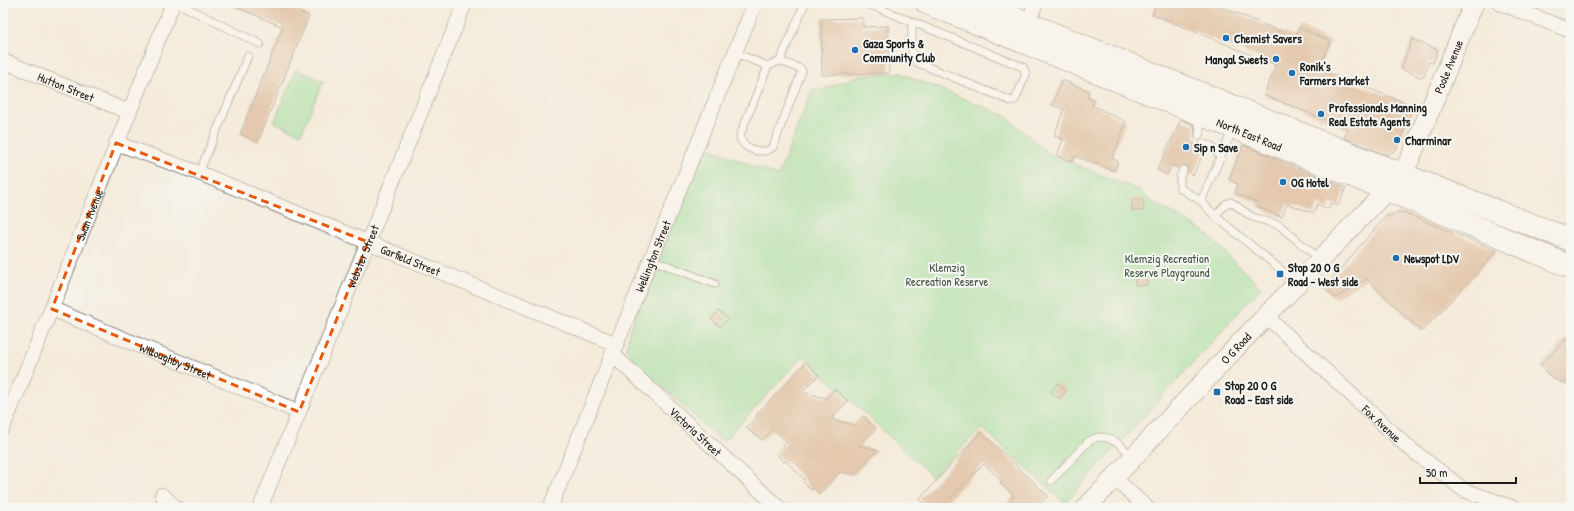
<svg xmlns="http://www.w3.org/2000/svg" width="1574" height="511" font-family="'Patrick Hand',sans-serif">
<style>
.green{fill:#95e09c;stroke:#587e5c}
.building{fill:#d0a079}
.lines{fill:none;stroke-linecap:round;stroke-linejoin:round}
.lane-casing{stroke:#88847c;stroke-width:9}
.street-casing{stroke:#88847c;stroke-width:16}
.secondary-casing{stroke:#88847c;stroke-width:21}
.highway-casing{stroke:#88847c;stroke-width:24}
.lane{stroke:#fff;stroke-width:7}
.street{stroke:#fff;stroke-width:14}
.secondary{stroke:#fff;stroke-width:19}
.highway{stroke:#fff;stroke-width:22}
.marked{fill:none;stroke:#e8590c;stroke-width:3;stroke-dasharray:8 5;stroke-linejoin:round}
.poi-dot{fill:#1f6fb2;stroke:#f6f6f2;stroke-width:1.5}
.labels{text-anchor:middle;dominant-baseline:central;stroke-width:4;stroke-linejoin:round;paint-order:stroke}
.poi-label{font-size:12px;font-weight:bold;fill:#1c1c1c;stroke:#f6f6f2;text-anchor:start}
.street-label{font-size:12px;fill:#1c1c1c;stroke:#f6f6f2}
.park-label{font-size:12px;fill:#405742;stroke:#f6f6f2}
</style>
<rect width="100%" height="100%" fill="#f6f6f2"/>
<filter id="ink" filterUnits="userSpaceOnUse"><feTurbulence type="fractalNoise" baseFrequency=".025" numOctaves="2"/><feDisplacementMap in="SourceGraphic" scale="8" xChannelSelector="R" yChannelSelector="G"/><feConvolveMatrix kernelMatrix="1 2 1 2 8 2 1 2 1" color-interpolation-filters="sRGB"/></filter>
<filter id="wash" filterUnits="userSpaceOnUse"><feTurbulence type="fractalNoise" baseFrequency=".012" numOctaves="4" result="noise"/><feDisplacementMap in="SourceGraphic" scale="16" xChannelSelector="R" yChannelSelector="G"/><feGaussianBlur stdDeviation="0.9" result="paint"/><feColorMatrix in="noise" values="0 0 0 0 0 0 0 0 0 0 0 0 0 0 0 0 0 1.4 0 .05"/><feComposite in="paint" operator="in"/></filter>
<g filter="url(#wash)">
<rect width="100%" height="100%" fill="#f4ebdb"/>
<path class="green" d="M296,70l27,11 -22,53 -27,-12z
M900,73l104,42 44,38 92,38 12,11 52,29 57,57 -196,215 -83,-75 -50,48 -129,-120 -80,86 -88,-80 -8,-13 2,-17 75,-186 74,30 35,-88 6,3 39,-15z"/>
<g id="blocks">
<path class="building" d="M227,3h51l31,13 -51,126 -18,-8 43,-107z
M1157,3h55l82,34 5,-9 32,13 -13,28 96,37 -18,44 -9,5 -43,-17 4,-9 -84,-34 12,-30 -124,-51z
M863,18v9l25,-1 1,47 -67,2 -1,-56z
M1412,39l26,11 -5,13 -4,-1 -6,16 -22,-9z
M1062,80l27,11 -2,6 7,3 -2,5 34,17 -14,37 6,2 -3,10 -40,-15 -3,6 -15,-6 6,-17 -9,-3 10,-27 -12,-4z
M1181,120l13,5 1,12 6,3 -3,6 7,4 -12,25 -6,-3v-5l-4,-2 -5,3 -6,-3 -5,10 -10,-5z
M1243,145l103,43 -8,18 -7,-3 -3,6 -11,-5 -3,9 -27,-9 -5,13 -24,-10 1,-4 -24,-10 3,-9 -9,-4z
M1132,199h11l1,12h-12z
M1403,212l94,39 -75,81 -55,-53 -32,19 -11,-10 62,-72z
M1136,273l11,1v11h-12z
M719,311l9,8 -8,8 -9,-8z
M1571,334v41l-7,8 -12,-5 -12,-12z
M806,362l13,13 -17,17 24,6 9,-9 13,12 -17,18 24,6 8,-9 13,13 -17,17 18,4 -23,25 -14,-3 -20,22 -7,-6 -2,2 -8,-8 2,-2 -20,-20 -1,2 -8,-8 11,-12 -14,-13 -11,11 -16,-12 11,-12 -1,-1z
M1058,383l9,8 -8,8 -8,-8z
M981,432l67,64 -11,12h-34l11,-12 -14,-13 2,-2 -18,-17 -44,44h-11l-9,-9z"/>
</g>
</g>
<g filter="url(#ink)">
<use href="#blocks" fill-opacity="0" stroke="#88847c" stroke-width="1"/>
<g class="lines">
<defs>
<path id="lane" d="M177,3l83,41
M866,3l157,64 3,7 -11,26 -4,1 -95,-39 -4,-7v-33
M735,53l33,13 12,-5 21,8 1,2 -29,76c-10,9 -33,2 -33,-12l28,-69
M780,61l25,-58
M1196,118l4,10 -1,7
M1233,129l-32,72 14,15 81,66
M1203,144l8,2 10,12
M1183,170l-3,7v11l21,13
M199,173l49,-117
M1215,216l11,-12 5,-2 21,15 27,8 40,34
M650,259l65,25
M1051,481l38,-40 9,-4 10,1 10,5 14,13"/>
<g id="street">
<path d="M1500,3l71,28"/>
<path d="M1027,24l9,-21"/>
<path id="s1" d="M3,61l126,51"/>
<path id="s2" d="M116,143l83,30 417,171"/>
<path id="s3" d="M52,309l247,103"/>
<path id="s4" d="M1266,316l142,131 56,43 50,18"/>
<path id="s5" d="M612,354l167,154"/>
<path id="s6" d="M3,427c59,-141 113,-283 170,-424"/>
<path d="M1113,477l34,31"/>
<path d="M162,495l14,13"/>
<path id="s7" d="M260,508l205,-505"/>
<path id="s8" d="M550,508l205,-505"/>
</g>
<g id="secondary">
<path id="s9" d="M1402,174l8,-15 64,-156"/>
<path id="s10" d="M1086,508l155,-166 146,-152"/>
</g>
<g id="highway">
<path id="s11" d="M927,3l485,197 159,67"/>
<path d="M977,3l401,162 193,75"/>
</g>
</defs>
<use href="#lane" class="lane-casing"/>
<use href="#street" class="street-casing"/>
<use href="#secondary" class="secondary-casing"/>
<use href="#highway" class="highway-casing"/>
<use href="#lane" class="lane"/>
<use href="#street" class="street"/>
<use href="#secondary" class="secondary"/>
<use href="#highway" class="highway"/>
</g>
</g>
<path d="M0 0H1574V511H0ZM116,143l252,99 -69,170 -247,-103z" fill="#f4ebdb" fill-opacity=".55" fill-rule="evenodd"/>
<path class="marked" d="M116,143l252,99 -69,170 -247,-103z"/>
<g class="poi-dot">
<circle cx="1226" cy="38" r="4"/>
<circle cx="855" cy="50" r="4"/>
<circle cx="1276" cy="59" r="4"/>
<circle cx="1292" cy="73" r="4"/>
<circle cx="1321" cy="114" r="4"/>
<circle cx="1397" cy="140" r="4"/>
<circle cx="1186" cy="147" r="4"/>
<circle cx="1283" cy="182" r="4"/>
<circle cx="1396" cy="258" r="4"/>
<rect x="1276" y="270" width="8" height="8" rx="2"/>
<rect x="1213" y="388" width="8" height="8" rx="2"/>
</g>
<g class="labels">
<g class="poi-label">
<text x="1234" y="38">Chemist Savers</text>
<text x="863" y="43">Gaza Sports &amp;<tspan x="863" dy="14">Community Club</tspan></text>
<text x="1268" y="59" text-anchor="end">Mangal Sweets</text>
<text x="1300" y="66">Ronik’s<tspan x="1300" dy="14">Farmers Market</tspan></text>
<text x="1329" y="107">Professionals Manning<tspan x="1329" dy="14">Real Estate Agents</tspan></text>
<text x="1405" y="140">Charminar</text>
<text x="1194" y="147">Sip n Save</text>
<text x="1291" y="182">OG Hotel</text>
<text x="1404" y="258">Newspot LDV</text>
<text x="1288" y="267">Stop 20 O G<tspan x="1288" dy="14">Road - West side</tspan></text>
<text x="1225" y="385">Stop 20 O G<tspan x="1225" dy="14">Road - East side</tspan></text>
</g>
<g class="street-label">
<text stroke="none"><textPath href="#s9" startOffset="117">Poole Avenue</textPath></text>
<text stroke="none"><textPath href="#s1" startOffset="68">Hutton Street</textPath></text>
<text stroke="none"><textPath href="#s11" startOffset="348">North East Road</textPath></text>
<text stroke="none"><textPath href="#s6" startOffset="229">Swan Avenue</textPath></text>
<text stroke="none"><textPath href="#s8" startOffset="272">Wellington Street</textPath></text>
<text stroke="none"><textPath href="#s7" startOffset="272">Webster Street</textPath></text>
<text stroke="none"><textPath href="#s2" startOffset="317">Garfield Street</textPath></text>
<text stroke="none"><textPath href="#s10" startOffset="219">O G Road</textPath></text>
<text stroke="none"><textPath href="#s3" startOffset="134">Willoughby Street</textPath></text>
<text stroke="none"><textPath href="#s4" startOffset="158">Fox Avenue</textPath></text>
<text stroke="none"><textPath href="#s5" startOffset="114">Victoria Street</textPath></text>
</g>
<g class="park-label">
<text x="1167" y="258">Klemzig Recreation<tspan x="1167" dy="14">Reserve Playground</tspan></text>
<text x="947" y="267">Klemzig<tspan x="947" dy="14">Recreation Reserve</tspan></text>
</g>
</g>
<rect width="1574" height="511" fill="none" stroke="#f6f6f2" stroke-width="16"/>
<path d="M1420 477v6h96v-6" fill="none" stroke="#1c1c1c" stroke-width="2"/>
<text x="1426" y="477" font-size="12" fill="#1c1c1c" stroke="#f6f6f2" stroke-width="3" paint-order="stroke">50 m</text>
</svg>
